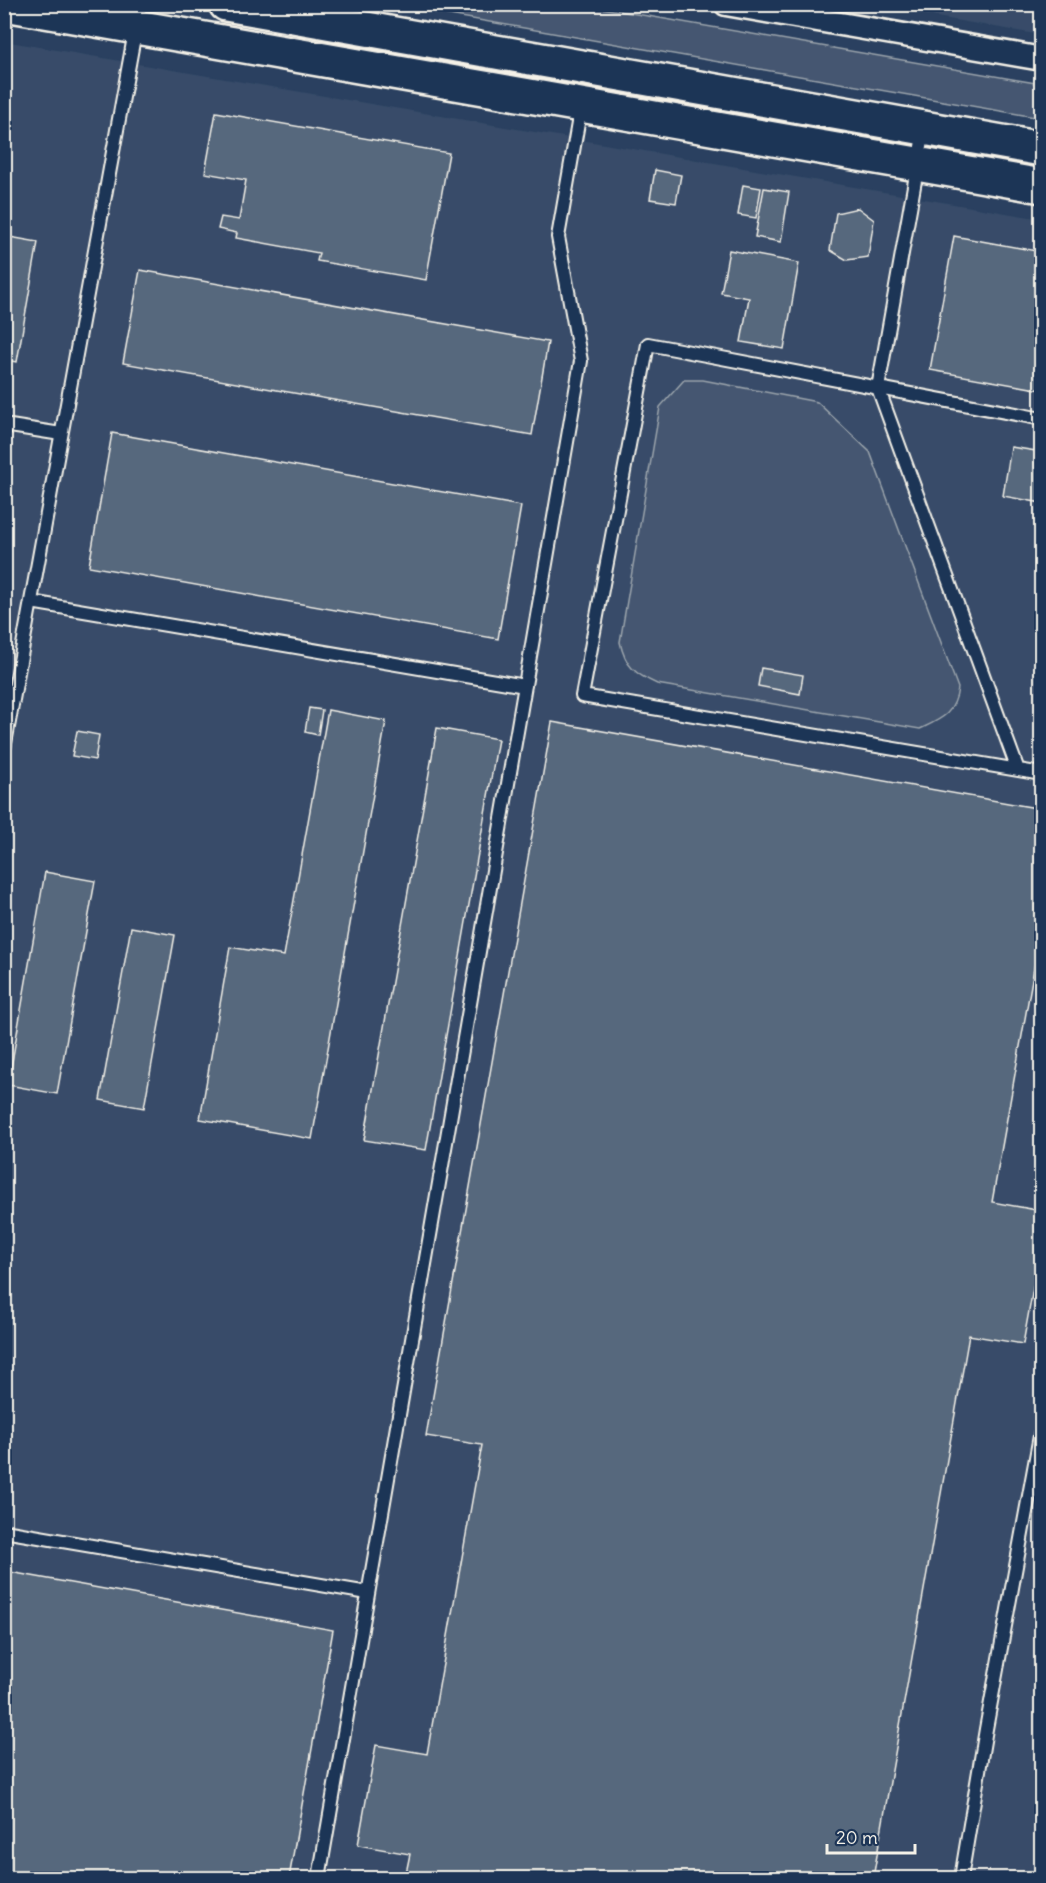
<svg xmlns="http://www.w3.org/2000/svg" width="1046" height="1883" font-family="Delius,sans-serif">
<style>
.built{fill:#374c69}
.green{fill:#445771;stroke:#9ca4ac;stroke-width:1.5}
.building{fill:#56677d;stroke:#f4f1e8;stroke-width:1.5}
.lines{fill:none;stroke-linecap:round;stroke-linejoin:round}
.lane-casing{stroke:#f4f1e8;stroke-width:16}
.street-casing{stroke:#f4f1e8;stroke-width:27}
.secondary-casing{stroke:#f4f1e8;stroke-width:38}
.lane{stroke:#1d3557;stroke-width:12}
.street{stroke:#1d3557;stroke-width:22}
.secondary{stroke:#1d3557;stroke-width:33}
</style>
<rect width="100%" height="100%" fill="#2a4060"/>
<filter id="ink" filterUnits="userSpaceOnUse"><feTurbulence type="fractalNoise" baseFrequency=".0167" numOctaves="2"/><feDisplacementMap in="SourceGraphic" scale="12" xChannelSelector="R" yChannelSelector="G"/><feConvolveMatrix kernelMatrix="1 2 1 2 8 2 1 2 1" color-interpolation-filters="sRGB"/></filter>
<g filter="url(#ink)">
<path class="built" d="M868,5h173v30z
M4,41l1037,178v1659h-1036z"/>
<path class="green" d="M392,5h192l457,79v34z
M684,380h19l114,22 53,50 88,236c-3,26 -17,31 -38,41l-263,-45c-22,-10 -32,-18 -37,-42l40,-235z"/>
<path class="building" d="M216,112l233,41 -23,127 -109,-19 2,-8 -83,-15 1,-5 -19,-4 3,-12 18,3 7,-40 -41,-7z
M655,170l26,5 -5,28 -26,-4z
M743,185l18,3 -5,30 -18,-3z
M764,188l25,4 -8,50 -26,-5z
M858,208l16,12 -6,37 -21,3 -17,-10 6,-37z
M4,236l34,6 -21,120 -13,-2z
M954,236l88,16v138l-112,-20z
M729,250l70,13 -15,86 -43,-7 8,-44 -28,-5z
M140,270l408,72 -16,93 -409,-72z
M112,433l409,73 -23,133 -409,-73z
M1011,447l31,5v51l-39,-7z
M761,668l42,7 -3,19 -42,-8z
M309,708l13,2 -4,25 -13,-3z
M328,710l58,11 -74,418 -112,-20 30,-172 54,9z
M552,722l490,87v115l-50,278 50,9v28l-19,105 -54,-9 -96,543h-468l5,-24 -52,-9 18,-100 51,9 55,-309 -56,-9z
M437,728l61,11 -72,411 -62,-10z
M77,731l22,4 -4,25 -23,-4z
M45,872l50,9 -38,213 -49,-9z
M131,927l44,8 -31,173 -44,-8z
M4,1102l6,1 -5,32h-1z
M4,1571l329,59 -44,248h-285z"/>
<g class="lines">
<defs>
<path id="lane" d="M924,130l-46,258 140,382
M1042,419l-394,-75 -66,352 460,78
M4,425l57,9
M31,602l494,84
M4,749l136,-745
M4,1531l364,62
M319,1878l262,-1517 -23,-124 23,-131
M961,1878l25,-149 56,-304"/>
<path id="street" d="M726,4l316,55"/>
<path id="secondary" d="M5,4l1037,182
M226,4l816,145"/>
</defs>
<use href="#lane" class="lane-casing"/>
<use href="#street" class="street-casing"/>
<use href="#secondary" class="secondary-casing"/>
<use href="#lane" class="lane"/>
<use href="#street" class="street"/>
<use href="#secondary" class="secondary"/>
</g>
</g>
<rect width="1046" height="1883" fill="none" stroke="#1d3557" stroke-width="24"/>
<rect x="12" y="12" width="1022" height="1859" fill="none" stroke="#f4f1e8" stroke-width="2" filter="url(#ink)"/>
<path d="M827 1844v9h88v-9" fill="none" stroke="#f4f1e8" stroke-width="3"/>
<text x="836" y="1844" font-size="18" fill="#f4f1e8" stroke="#1d3557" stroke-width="4.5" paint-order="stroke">20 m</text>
</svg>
